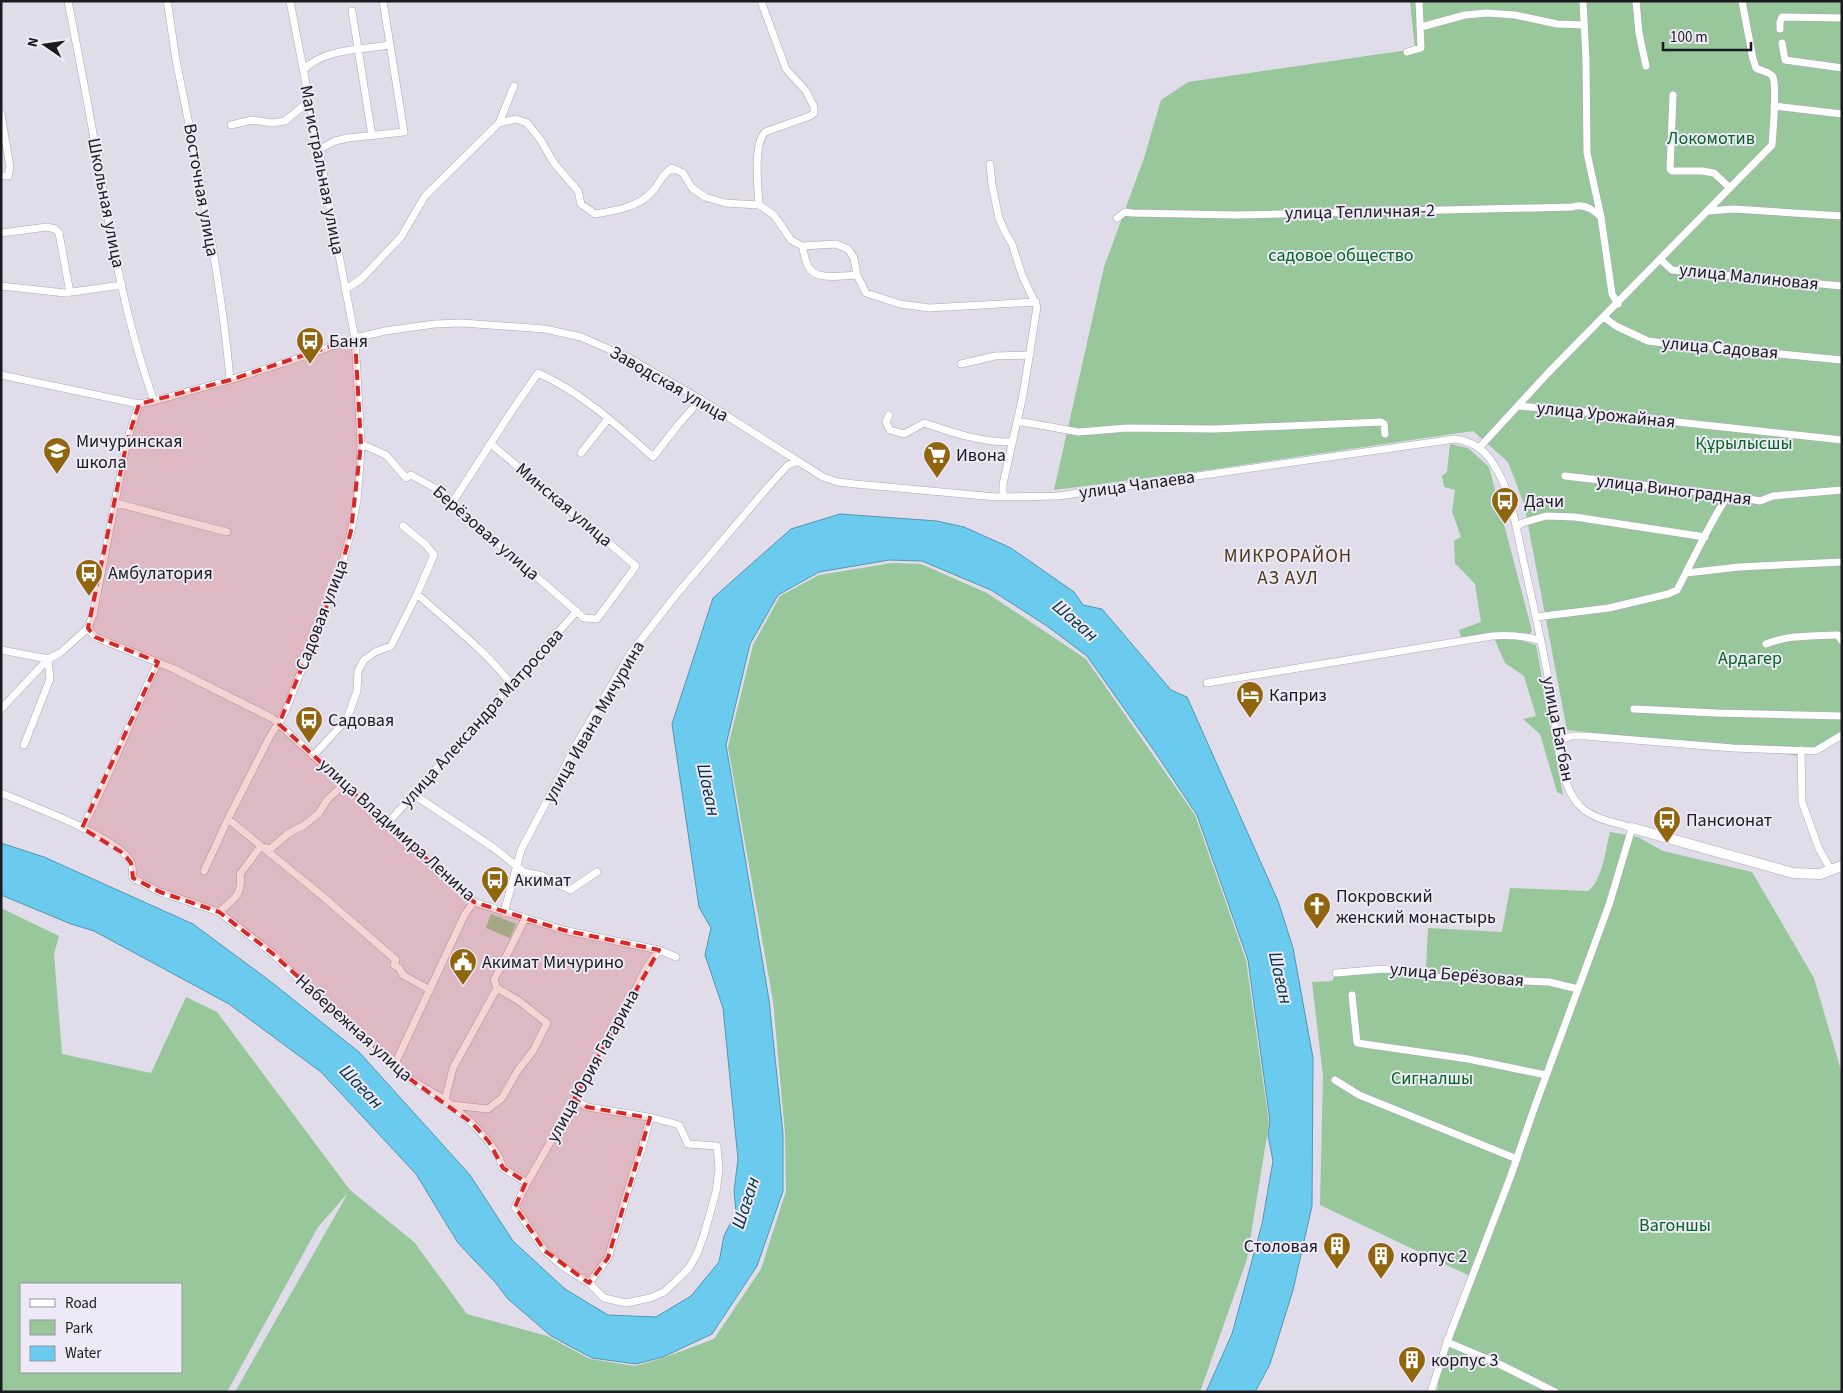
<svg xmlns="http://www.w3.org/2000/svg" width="1843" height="1393" font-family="'Source Sans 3',sans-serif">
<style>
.green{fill:#97c79a;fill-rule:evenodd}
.water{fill:#6bcbee;stroke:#5396b0}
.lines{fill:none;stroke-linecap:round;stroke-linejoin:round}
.street-casing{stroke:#aba7b4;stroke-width:8}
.secondary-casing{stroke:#aba7b4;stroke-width:11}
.street{stroke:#fff;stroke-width:7}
.secondary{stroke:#fff;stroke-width:10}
.marked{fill:#d62828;fill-opacity:0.2;stroke:#d62828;stroke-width:4;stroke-dasharray:10 6;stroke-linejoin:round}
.labels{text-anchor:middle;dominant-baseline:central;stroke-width:4;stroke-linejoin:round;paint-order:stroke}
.park-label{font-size:18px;fill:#04661f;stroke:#ede9f7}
.street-label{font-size:18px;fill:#1b1a1f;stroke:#ede9f7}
.poi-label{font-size:18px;fill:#1b1a1f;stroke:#ede9f7;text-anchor:start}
.neighbourhood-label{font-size:19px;letter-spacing:1px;fill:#4b3611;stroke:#ede9f7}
.water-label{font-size:19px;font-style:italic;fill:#043341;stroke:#ede9f7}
</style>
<rect width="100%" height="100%" fill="#e0dcea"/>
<path class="green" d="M1410,1h432v729l-41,26 -234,-26 -43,-226 -16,-42 -35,-31 -272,40 -147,19 50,-223 40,-109 17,-58 27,-18 227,-33z
M1450,444l18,4 21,19 43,164 -9,10 13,4 27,150 -6,-3 -17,-58 -17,-15 13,-3 -12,-40 -19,-13 -13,-30 -30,6 -3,-9 22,-8 -6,-38 -20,-21 -1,-22 7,-4 -9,-25 3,-22 -11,-3 -2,-11 5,-4z
M892,563l29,1 66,29 99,66 109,156 51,145 23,163 -22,136 -47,133h-965l113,-199 -30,34 -91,165h-226v-484l58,28 -5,18 8,100 89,19 35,-76 31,15 133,178 64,52 53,72 80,22 43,23 45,7 28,-8 51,-19 47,-70 25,-78 -1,-58 -12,-132 -45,-254 25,-102 27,-49 39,-21zM21,1284h160v88h-160z
M1610,832l28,5 25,14 89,21 62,106 28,96v318h-405l2,-17 36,-98 -7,-2 -148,-70 3,-129 -11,-94 20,-1 6,-12 45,-3 43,2 2,-40 74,4 8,-44 78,3c14,-9 18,-43 22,-59z
M491,914l25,10 -6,14 -24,-10z"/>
<path class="water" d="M840,514l97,7 27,6 47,21 63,44 9,13 19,4 69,81 16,7 91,204 15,47 20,110 -1,148 -19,84 -23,74 -15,28h-49l26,-58 30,-110 11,-63 -5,-26 2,-14 -22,-161 -51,-145 -42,-63 -68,-96 -40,-30 -56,-36 -69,-29 -33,-1 -70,12 -41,23 -28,49 -24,101 43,255 14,134v57l-26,75 -45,68 -49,23 -27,7 -44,-6 -41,-22 -43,-37 -13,-17 -37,-39 -42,-69 -95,-102 -92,-68 -135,-73 -23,-7 -70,-29v-52l43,14 149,67 77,57 89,71 111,123 43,66 52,48 43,26 48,2 35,-21 28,-34 5,-26 12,-24 -2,-21 4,-32 -15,-151 -18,-53 6,-27 -12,-21 -27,-183 41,-126 78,-69z"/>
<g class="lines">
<defs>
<path id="street" d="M68,1c9,46 18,92 26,138 15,88 30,178 60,262
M167,1c4,21 6,43 10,64 21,104 44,209 53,315
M1583,1l3,59 1,93 14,64 11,77 6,10
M1636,1l3,32 7,33
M352,11l20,125
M1421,27l44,-12 22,-2 28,2 42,9 27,1
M1780,29v-7l2,-5 60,1
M1782,43l3,17 57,8
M1407,52l14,-4 -2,-47
M303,70c23,-22 57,-20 87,-25
M1673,95l-3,74 2,2h30l12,2 16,15
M1774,106l68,8
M1,114l9,53 -2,9h-7
M499,123l17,-4 11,4 13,16 14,24 24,28 3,13 14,10c20,-3 43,-7 57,-22 9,-10 8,-16 20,-24l11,5 9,15 13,9 20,6 34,2 15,10 17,25 11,6 34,-2 12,5 6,9 3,17 9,18 34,11 29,4 107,-6
M231,125l21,-5 20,3 13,-2 24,-20
M318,150l17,-9 13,-3 56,-6 -21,-131
M990,164l2,21 7,33 6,14 7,12 10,31 15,32 -14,88 -20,89v13
M759,205c-1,-18 -6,-60 6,-73l45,-16 4,-3v-6l-8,-16 -20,-22 -25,-68
M1708,211l25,-2 109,7
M1117,218l8,-6 7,1 105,2 335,-8c11,-4 21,2 29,10
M1,233l46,-6 8,2 4,4 11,60
M802,246c2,6 3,14 6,20 7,16 35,9 49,9
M1661,260l11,10 170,16
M1,286l64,7 57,-8
M345,290l16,-11 40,-42 24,-41 74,-73 15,-37
M1604,317l12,9 32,15 39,5 18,-1 22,4 115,11
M961,364l34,-8 35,-1
M1,375l138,29 15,-3 76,-21 66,-21 59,-21 30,-7 50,-7 27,-1 83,6 36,8 48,21 76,44 118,75 15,5 17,2 141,13 62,-1 397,-57c16,2 28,9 37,23 19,27 24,65 31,97 10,44 20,89 28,134 5,31 6,90 29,113 12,13 35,16 52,22l-23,77 -74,201 -25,72 -63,164 -16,50
M1519,406l57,5 266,29
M889,415l-3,7 4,8 14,4 20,-11c30,10 56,19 87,19
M1017,421l62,11 48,-4 88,1 166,-7 3,2 1,10
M361,444l25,11 20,23 5,-3 31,17 15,16 127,110 13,1 39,-53 -145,-122
M1479,448l69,-75 224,-228c1,-14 5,-56 1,-68 -2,-5 -12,-6 -17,-9l-3,-9 -11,-58
M581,453l27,-34
M1565,476l163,19 32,6 13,-5 69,-6
M116,503l111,29
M452,503l57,-88 29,-42c43,19 80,53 115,84l25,-32 23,-26
M1516,527l6,-4 24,-7 29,1 130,20
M1686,573l53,-6 103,-5
M417,594c32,29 68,56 95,91
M1536,617l73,-9 59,-14 9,-4c17,-32 31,-64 51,-95
M88,628l7,9 79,32 98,49 202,184 89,28 96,20 17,7
M1766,644c22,-9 46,-8 69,-9h3l4,6
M1,650l47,9 2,20 -26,66
M1207,683l285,-47c17,-1 33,-1 49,5
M1,709l47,-50 12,-6 28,-25 5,-13 34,-174 12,-37
M1634,709l82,4 126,3
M1557,741l15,-5h13l148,12 82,3 27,-16
M1801,750l1,52 17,47 12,21
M313,756l34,-37 10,-28 1,-20 6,-11 11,-8 16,-6 26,-52 17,-39 -8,-10 -23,-19
M1,793c28,12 118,44 130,69 2,4 1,11 2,16l27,14 59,20 53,41 31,30 58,49 20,23 29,24 35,21 27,23 17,19 10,15 4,11 24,15 -12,24 30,44 17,15 27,17 15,15 22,5 24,-5 14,-6 11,-10 14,-14 8,-14 7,-19 12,-43 3,-23 -2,-23 -29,-2 -9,-19 -25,-7 -67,-11 -13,-8
M413,794l81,54 30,24 19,4 27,14 27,-18
M228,819l92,75 76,66 -2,5 5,3 4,7 27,15
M387,824l190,-213
M82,828c29,-53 49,-111 76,-166
M204,871l24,-52 41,-81 15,-24 55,-138 12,-45 6,-31 3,-36 1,-20 -6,-106 -65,-337
M219,912c14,-12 24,-17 21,-38l21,-28 9,3 19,-16 14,-7 15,-12 10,-15 16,-15
M504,913l17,-63 59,-112 50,-84 46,-59 92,-108 20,-22 9,-3
M1336,973l48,-4 35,1 13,7 117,5 29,7
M1352,995l5,48 111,16 78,16
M394,1066l71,-152 9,-12
M1335,1080l24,15 158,64
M445,1100l8,-32 44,-80 -3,-8 31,-61
M451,1105l37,4 14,-11 16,-28 15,-19 14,-28 -28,-22 -22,-13
M527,1183l94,-165 25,-50 13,-18
M589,1283l19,-25 25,-85 9,-25 8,-30
M1447,1342l52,22 56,28"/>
<path id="secondary" d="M1632,828l161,45 27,1 22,-8"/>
</defs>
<use href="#street" class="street-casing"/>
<use href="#secondary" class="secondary-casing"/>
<use href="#street" class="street"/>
<use href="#secondary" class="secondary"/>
</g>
<path class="marked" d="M355,338l6,106 -10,87 -12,45 -60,148 195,178 89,28 96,20 -85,149 13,8 63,11 -42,140 -19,25 -44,-32 -30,-44 11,-25 -23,-14 -14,-26 -17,-19 -62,-44 -138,-126 -53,-41 -59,-20 -27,-14 -2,-15 -8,-10 -41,-25 76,-166 -63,-25 -7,-9 39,-187 12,-37 91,-24z"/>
<defs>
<symbol id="bus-pin" viewBox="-11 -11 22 30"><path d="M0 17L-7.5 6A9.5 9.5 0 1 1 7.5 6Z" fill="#90650d" stroke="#ede9f7"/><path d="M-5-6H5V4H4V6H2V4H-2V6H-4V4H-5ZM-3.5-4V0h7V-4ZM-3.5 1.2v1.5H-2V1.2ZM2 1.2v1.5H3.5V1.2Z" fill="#fff"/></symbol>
<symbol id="school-pin" viewBox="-11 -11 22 30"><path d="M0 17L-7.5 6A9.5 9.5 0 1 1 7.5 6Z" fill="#90650d" stroke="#ede9f7"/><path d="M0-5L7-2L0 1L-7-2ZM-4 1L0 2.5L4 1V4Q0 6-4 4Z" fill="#fff"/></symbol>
<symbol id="supermarket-pin" viewBox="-11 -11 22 30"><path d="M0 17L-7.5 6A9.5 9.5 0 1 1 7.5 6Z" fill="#90650d" stroke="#ede9f7"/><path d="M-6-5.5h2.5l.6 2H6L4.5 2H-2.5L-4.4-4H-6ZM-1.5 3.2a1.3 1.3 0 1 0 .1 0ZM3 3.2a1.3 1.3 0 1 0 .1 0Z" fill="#fff"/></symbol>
<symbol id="hotel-pin" viewBox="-11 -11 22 30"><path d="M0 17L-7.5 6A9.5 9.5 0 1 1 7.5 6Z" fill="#90650d" stroke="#ede9f7"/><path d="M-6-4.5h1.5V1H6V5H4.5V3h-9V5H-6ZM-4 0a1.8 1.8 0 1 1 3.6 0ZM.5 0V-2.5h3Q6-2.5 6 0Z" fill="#fff"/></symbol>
<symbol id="church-pin" viewBox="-11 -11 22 30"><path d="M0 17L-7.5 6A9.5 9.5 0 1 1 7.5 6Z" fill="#90650d" stroke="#ede9f7"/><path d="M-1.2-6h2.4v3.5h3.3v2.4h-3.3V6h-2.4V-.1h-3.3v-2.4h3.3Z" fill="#fff"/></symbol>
<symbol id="civic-pin" viewBox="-11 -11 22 30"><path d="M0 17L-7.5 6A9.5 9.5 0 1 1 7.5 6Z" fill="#90650d" stroke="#ede9f7"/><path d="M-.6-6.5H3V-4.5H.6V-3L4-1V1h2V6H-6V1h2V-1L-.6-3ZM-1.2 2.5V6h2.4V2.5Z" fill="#fff"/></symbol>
<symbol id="building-pin" viewBox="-11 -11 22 30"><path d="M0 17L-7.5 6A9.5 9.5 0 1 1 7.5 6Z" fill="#90650d" stroke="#ede9f7"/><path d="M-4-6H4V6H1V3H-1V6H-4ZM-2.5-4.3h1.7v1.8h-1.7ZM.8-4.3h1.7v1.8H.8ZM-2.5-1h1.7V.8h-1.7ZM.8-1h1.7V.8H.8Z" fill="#fff"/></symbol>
</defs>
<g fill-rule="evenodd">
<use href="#bus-pin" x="294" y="325" width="32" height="43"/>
<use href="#school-pin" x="41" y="435" width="32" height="43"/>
<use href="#supermarket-pin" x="921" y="439" width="32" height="43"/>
<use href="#bus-pin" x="1489" y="485" width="32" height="43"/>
<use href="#bus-pin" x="73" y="557" width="32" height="43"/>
<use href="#hotel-pin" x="1234" y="679" width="32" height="43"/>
<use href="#bus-pin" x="293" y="704" width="32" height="43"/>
<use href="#bus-pin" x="1651" y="804" width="32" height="43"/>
<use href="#bus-pin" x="479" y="864" width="32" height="43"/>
<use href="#church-pin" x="1301" y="890" width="32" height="43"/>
<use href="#civic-pin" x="447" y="946" width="32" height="43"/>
<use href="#building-pin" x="1321" y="1230" width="32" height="43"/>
<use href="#building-pin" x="1365" y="1240" width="32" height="43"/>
<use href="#building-pin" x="1396" y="1344" width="32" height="43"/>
</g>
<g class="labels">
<g class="park-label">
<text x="1711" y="138">Локомотив</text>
<text x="1341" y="255">садовое общество</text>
<text x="1744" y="443">Құрылысшы</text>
<text x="1750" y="658">Ардагер</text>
<text x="1432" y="1078">Сигналшы</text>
<text x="1675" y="1225">Вагоншы</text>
</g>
<g class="street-label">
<text transform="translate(322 170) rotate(79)">Магистральная улица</text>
<text transform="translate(201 190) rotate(80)">Восточная улица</text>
<text transform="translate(106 203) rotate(79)">Школьная улица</text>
<text transform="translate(1360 212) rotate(-1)">улица Тепличная-2</text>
<text transform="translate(1749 277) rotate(6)">улица Малиновая</text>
<text transform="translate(1720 348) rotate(5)">улица Садовая</text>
<text transform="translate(669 384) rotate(30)">Заводская улица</text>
<text transform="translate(1606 415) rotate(6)">улица Урожайная</text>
<text transform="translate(1137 485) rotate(-8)">улица Чапаева</text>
<text transform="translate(1674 490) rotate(7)">улица Виноградная</text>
<text transform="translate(564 505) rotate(40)">Минская улица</text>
<text transform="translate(486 533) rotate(41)">Берёзовая улица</text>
<text transform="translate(322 615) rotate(-69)">Садовая улица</text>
<text transform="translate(482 718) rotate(-48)">улица Александра Матросова</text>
<text transform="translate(594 722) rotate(-60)">улица Ивана Мичурина</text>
<text transform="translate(1558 729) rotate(79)">улица Багбан</text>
<text transform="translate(397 830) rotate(42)">улица Владимира Ленина</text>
<text transform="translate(1457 975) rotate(5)">улица Берёзовая</text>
<text transform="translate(354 1028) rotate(42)">Набережная улица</text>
<text transform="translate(593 1066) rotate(-61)">улица Юрия Гагарина</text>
</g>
<g class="poi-label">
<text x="329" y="341">Баня</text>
<text x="76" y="441">Мичуринская<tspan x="76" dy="21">школа</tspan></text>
<text x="956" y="455">Ивона</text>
<text x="1524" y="501">Дачи</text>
<text x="108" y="573">Амбулатория</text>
<text x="1269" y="695">Каприз</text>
<text x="328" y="720">Садовая</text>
<text x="1686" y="820">Пансионат</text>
<text x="514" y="880">Акимат</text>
<text x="1336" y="896">Покровский<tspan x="1336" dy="21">женский монастырь</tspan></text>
<text x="482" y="962">Акимат Мичурино</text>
<text x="1318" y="1246" text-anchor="end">Столовая</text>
<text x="1400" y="1256">корпус 2</text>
<text x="1431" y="1360">корпус 3</text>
</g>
<g class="neighbourhood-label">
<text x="1288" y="556">МИКРОРАЙОН<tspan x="1288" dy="22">АЗ АУЛ</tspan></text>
</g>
<g class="water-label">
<text transform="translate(1075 621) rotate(41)">Шаған</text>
<text transform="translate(708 790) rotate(78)">Шаған</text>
<text transform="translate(1280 978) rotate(77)">Шаған</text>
<text transform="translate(361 1087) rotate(46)">Шаған</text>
<text transform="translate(746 1203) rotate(-72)">Шаған</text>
</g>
</g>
<rect width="1843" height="1393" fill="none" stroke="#1b1a1f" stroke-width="5"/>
<rect x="20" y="1283" width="162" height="90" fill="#ede9f7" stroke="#9996a1"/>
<rect x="30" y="1299" width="25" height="8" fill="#ffffff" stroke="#9996a1"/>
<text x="65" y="1308" font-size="15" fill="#1b1a1f">Road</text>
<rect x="30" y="1320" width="25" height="15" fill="#97c79a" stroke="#9996a1"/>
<text x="65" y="1333" font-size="15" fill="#1b1a1f">Park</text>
<rect x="30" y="1346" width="25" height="15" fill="#6bcbee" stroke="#9996a1"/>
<text x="65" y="1358" font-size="15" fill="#1b1a1f">Water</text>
<g transform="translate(45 45) rotate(283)" stroke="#ede9f7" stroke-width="4" paint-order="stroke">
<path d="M0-4L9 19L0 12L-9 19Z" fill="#1b1a1f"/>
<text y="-8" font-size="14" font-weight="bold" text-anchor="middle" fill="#1b1a1f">N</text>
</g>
<path d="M1663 42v8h88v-8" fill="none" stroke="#1b1a1f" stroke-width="2.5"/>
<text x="1670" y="42" font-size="15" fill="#1b1a1f" stroke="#ede9f7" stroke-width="4" paint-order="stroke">100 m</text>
</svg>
